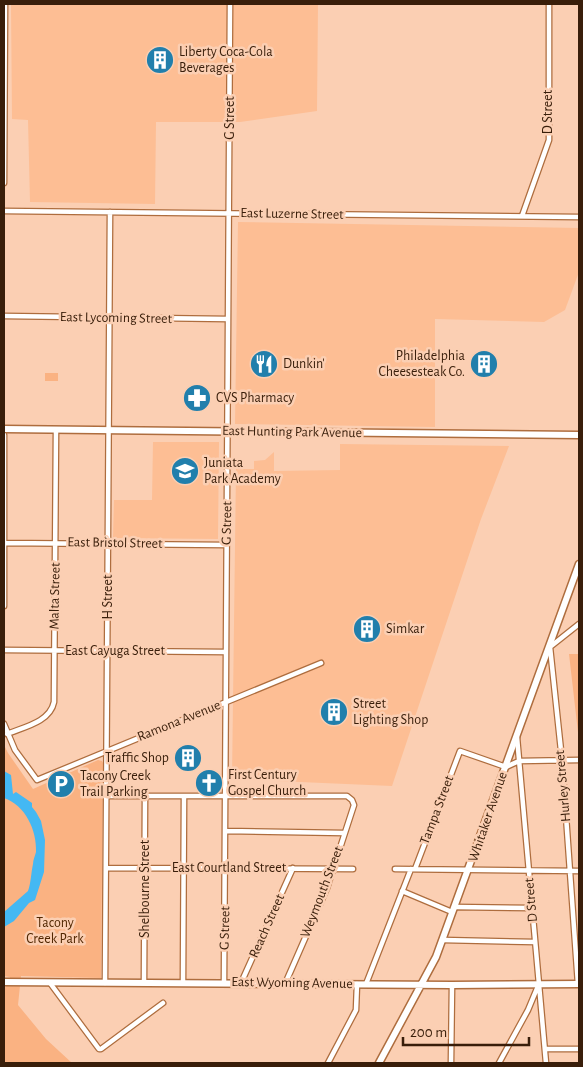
<svg xmlns="http://www.w3.org/2000/svg" width="583" height="1067" font-family="'Alegreya Sans',sans-serif">
<style>
.built{fill:#fdbe94}
.green{fill:#fab282}
.water{fill:#44b8f3}
.lines{fill:none;stroke-linecap:round;stroke-linejoin:round}
.street-casing{stroke:#ae6d3e;stroke-width:7}
.secondary-casing{stroke:#ae6d3e;stroke-width:9}
.street{stroke:#fff;stroke-width:4.5}
.secondary{stroke:#fff;stroke-width:6}
.labels{text-anchor:middle;dominant-baseline:central;stroke-width:5;stroke-linejoin:round;paint-order:stroke}
.poi-label{font-size:14px;fill:#391e0a;stroke:#fbcfb3;text-anchor:start}
.street-label{font-size:14px;fill:#391e0a;stroke:#fbcfb3}
.park-label{font-size:14px;fill:#512702;stroke:#fbcfb3}
</style>
<rect width="100%" height="100%" fill="#fbcfb3"/>
<path class="built" d="M11,4h307l-1,107 -77,11h-84l-1,82 -125,-2 -2,-82 -16,-1z
M238,222l341,6v44l-14,38 -21,12 -109,-3v108l-200,-3z
M153,442h66l-1,97 -105,-1 1,-38h38z
M340,444l169,2 -28,73 -89,267 -160,-7 4,-310h18v-8l11,-1 9,-8v19l66,-1z"/>
<path class="green" d="M45,373h13v8h-13z
M569,654h10v87z
M4,745l4,8 25,36 65,-29 4,1 1,2 -2,215 -80,-2 -3,29 28,34 26,24h-68v-73l6,-13 -6,-1z"/>
<path class="water" d="M4,771l7,4 2,19 3,-2 16,11v4l4,5 5,9 4,19 -1,32 -9,28 -6,3 -15,18 -10,6v-15l24,-21c3,-8 3,-18 5,-27 0,-4 2,-8 3,-12 1,-22 -11,-47 -32,-54z"/>
<g class="lines">
<defs>
<path id="street" d="M4,183l1,-179
M4,211l575,6
M522,216l27,-76v-136
M4,316l224,3
M4,435v171
M4,543l222,2
M4,650l222,2
M4,724l11,26 22,30 284,-117
M7,734c17,-7 43,-12 47,-32l2,-272
M517,737l29,326
M106,796h241l5,4 2,5 -27,83 -42,96
M226,831l118,2
M106,868l247,1
M395,869l184,2
M415,869l45,-118 46,16 13,-6 60,-1
M402,891l50,21
M455,907l77,1
M443,940l92,2
M144,982l1,-186
M183,982l1,-185
M50,983l49,66h2l62,-46
M105,983l5,-771
M224,983l6,-979
M241,983l52,-115
M366,984l45,-115
M578,984l-16,-224 -12,-113 29,-23
M545,1049h34
M328,1063l28,-53 1,-26
M451,1063l1,-78
M499,1063l29,-53 10,-24"/>
<path id="secondary" d="M4,429l575,6
M4,982l448,3 127,-1
M379,1063l57,-106 143,-393"/>
</defs>
<use href="#street" class="street-casing"/>
<use href="#secondary" class="secondary-casing"/>
<use href="#street" class="street"/>
<use href="#secondary" class="secondary"/>
</g>
<defs>
<symbol id="building-disc" viewBox="-11 -11 22 22"><circle r="9.5" fill="#217fac" stroke="#fbcfb3"/><path d="M-4-6H4V6H1V3H-1V6H-4ZM-2.5-4.3h1.7v1.8h-1.7ZM.8-4.3h1.7v1.8H.8ZM-2.5-1h1.7V.8h-1.7ZM.8-1h1.7V.8H.8Z" fill="#fff"/></symbol>
<symbol id="restaurant-disc" viewBox="-11 -11 22 22"><circle r="9.5" fill="#217fac" stroke="#fbcfb3"/><path d="M-5-6h1v4h1v-4h1v4h1v-4h1v5L-1.5 .5V6h-2V.5L-5-1ZM5-6V6H3V1.5H1.5Q1.5-4 5-6Z" fill="#fff"/></symbol>
<symbol id="pharmacy-disc" viewBox="-11 -11 22 22"><circle r="9.5" fill="#217fac" stroke="#fbcfb3"/><path d="M-2-6h4v4h4v4h-4v4h-4v-4h-4v-4h4Z" fill="#fff"/></symbol>
<symbol id="school-disc" viewBox="-11 -11 22 22"><circle r="9.5" fill="#217fac" stroke="#fbcfb3"/><path d="M0-5L7-2L0 1L-7-2ZM-4 1L0 2.5L4 1V4Q0 6-4 4Z" fill="#fff"/></symbol>
<symbol id="church-disc" viewBox="-11 -11 22 22"><circle r="9.5" fill="#217fac" stroke="#fbcfb3"/><path d="M-1.2-6h2.4v3.5h3.3v2.4h-3.3V6h-2.4V-.1h-3.3v-2.4h3.3Z" fill="#fff"/></symbol>
<symbol id="parking-disc" viewBox="-11 -11 22 22"><circle r="9.5" fill="#217fac" stroke="#fbcfb3"/><path d="M-3.5-5.5H1a3.5 3.5 0 0 1 0 7H-1V5.5H-3.5ZM-1-3.4V-.6H.8a1.4 1.4 0 0 0 0-2.8Z" fill="#fff"/></symbol>
</defs>
<g fill-rule="evenodd">
<use href="#building-disc" x="144" y="44" width="32" height="32"/>
<use href="#restaurant-disc" x="248" y="348" width="32" height="32"/>
<use href="#building-disc" x="468" y="348" width="32" height="32"/>
<use href="#pharmacy-disc" x="181" y="382" width="32" height="32"/>
<use href="#school-disc" x="169" y="455" width="32" height="32"/>
<use href="#building-disc" x="351" y="613" width="32" height="32"/>
<use href="#building-disc" x="318" y="696" width="32" height="32"/>
<use href="#building-disc" x="172" y="742" width="32" height="32"/>
<use href="#church-disc" x="193" y="767" width="32" height="32"/>
<use href="#parking-disc" x="45" y="768" width="32" height="32"/>
</g>
<g class="labels">
<g class="poi-label">
<text x="179" y="52">Liberty Coca-Cola<tspan x="179" dy="16">Beverages</tspan></text>
<text x="465" y="356" text-anchor="end">Philadelphia<tspan x="465" dy="16">Cheesesteak Co.</tspan></text>
<text x="283" y="364">Dunkin'</text>
<text x="216" y="398">CVS Pharmacy</text>
<text x="204" y="463">Juniata<tspan x="204" dy="16">Park Academy</tspan></text>
<text x="386" y="629">Simkar</text>
<text x="353" y="704">Street<tspan x="353" dy="16">Lighting Shop</tspan></text>
<text x="169" y="758" text-anchor="end">Traffic Shop</text>
<text x="228" y="775">First Century<tspan x="228" dy="16">Gospel Church</tspan></text>
<text x="80" y="776">Tacony Creek<tspan x="80" dy="16">Trail Parking</tspan></text>
</g>
<g class="street-label">
<text transform="translate(548 112) rotate(-90)">D Street</text>
<text transform="translate(230 118) rotate(-90)">G Street</text>
<text transform="translate(292 214) rotate(1)">East Luzerne Street</text>
<text transform="translate(116 318) rotate(1)">East Lycoming Street</text>
<text transform="translate(292 432) rotate(1)">East Hunting Park Avenue</text>
<text transform="translate(227 523) rotate(-89)">G Street</text>
<text transform="translate(115 543) rotate(1)">East Bristol Street</text>
<text transform="translate(55 596) rotate(-89)">Malta Street</text>
<text transform="translate(108 597) rotate(-90)">H Street</text>
<text x="115" y="651">East Cayuga Street</text>
<text transform="translate(179 721) rotate(-22)">Ramona Avenue</text>
<text transform="translate(563 786) rotate(-95)">Hurley Street</text>
<text transform="translate(437 810) rotate(-69)">Tampa Street</text>
<text transform="translate(488 817) rotate(-71)">Whitaker Avenue</text>
<text x="229" y="868">East Courtland Street</text>
<text transform="translate(145 889) rotate(-90)">Shelbourne Street</text>
<text transform="translate(322 892) rotate(-69)">Weymouth Street</text>
<text transform="translate(531 900) rotate(-95)">D Street</text>
<text transform="translate(267 926) rotate(-66)">Reach Street</text>
<text transform="translate(225 928) rotate(-89)">G Street</text>
<text transform="translate(292 983) rotate(1)">East Wyoming Avenue</text>
</g>
<g class="park-label">
<text x="55" y="923">Tacony<tspan x="55" dy="16">Creek Park</tspan></text>
</g>
</g>
<rect width="583" height="1067" fill="none" stroke="#391e0a" stroke-width="10"/>
<path d="M403 1037v8h126v-8" fill="none" stroke="#391e0a" stroke-width="2.5"/>
<text x="410" y="1037" font-size="15" fill="#391e0a" stroke="#fbcfb3" stroke-width="4" paint-order="stroke">200 m</text>
</svg>
